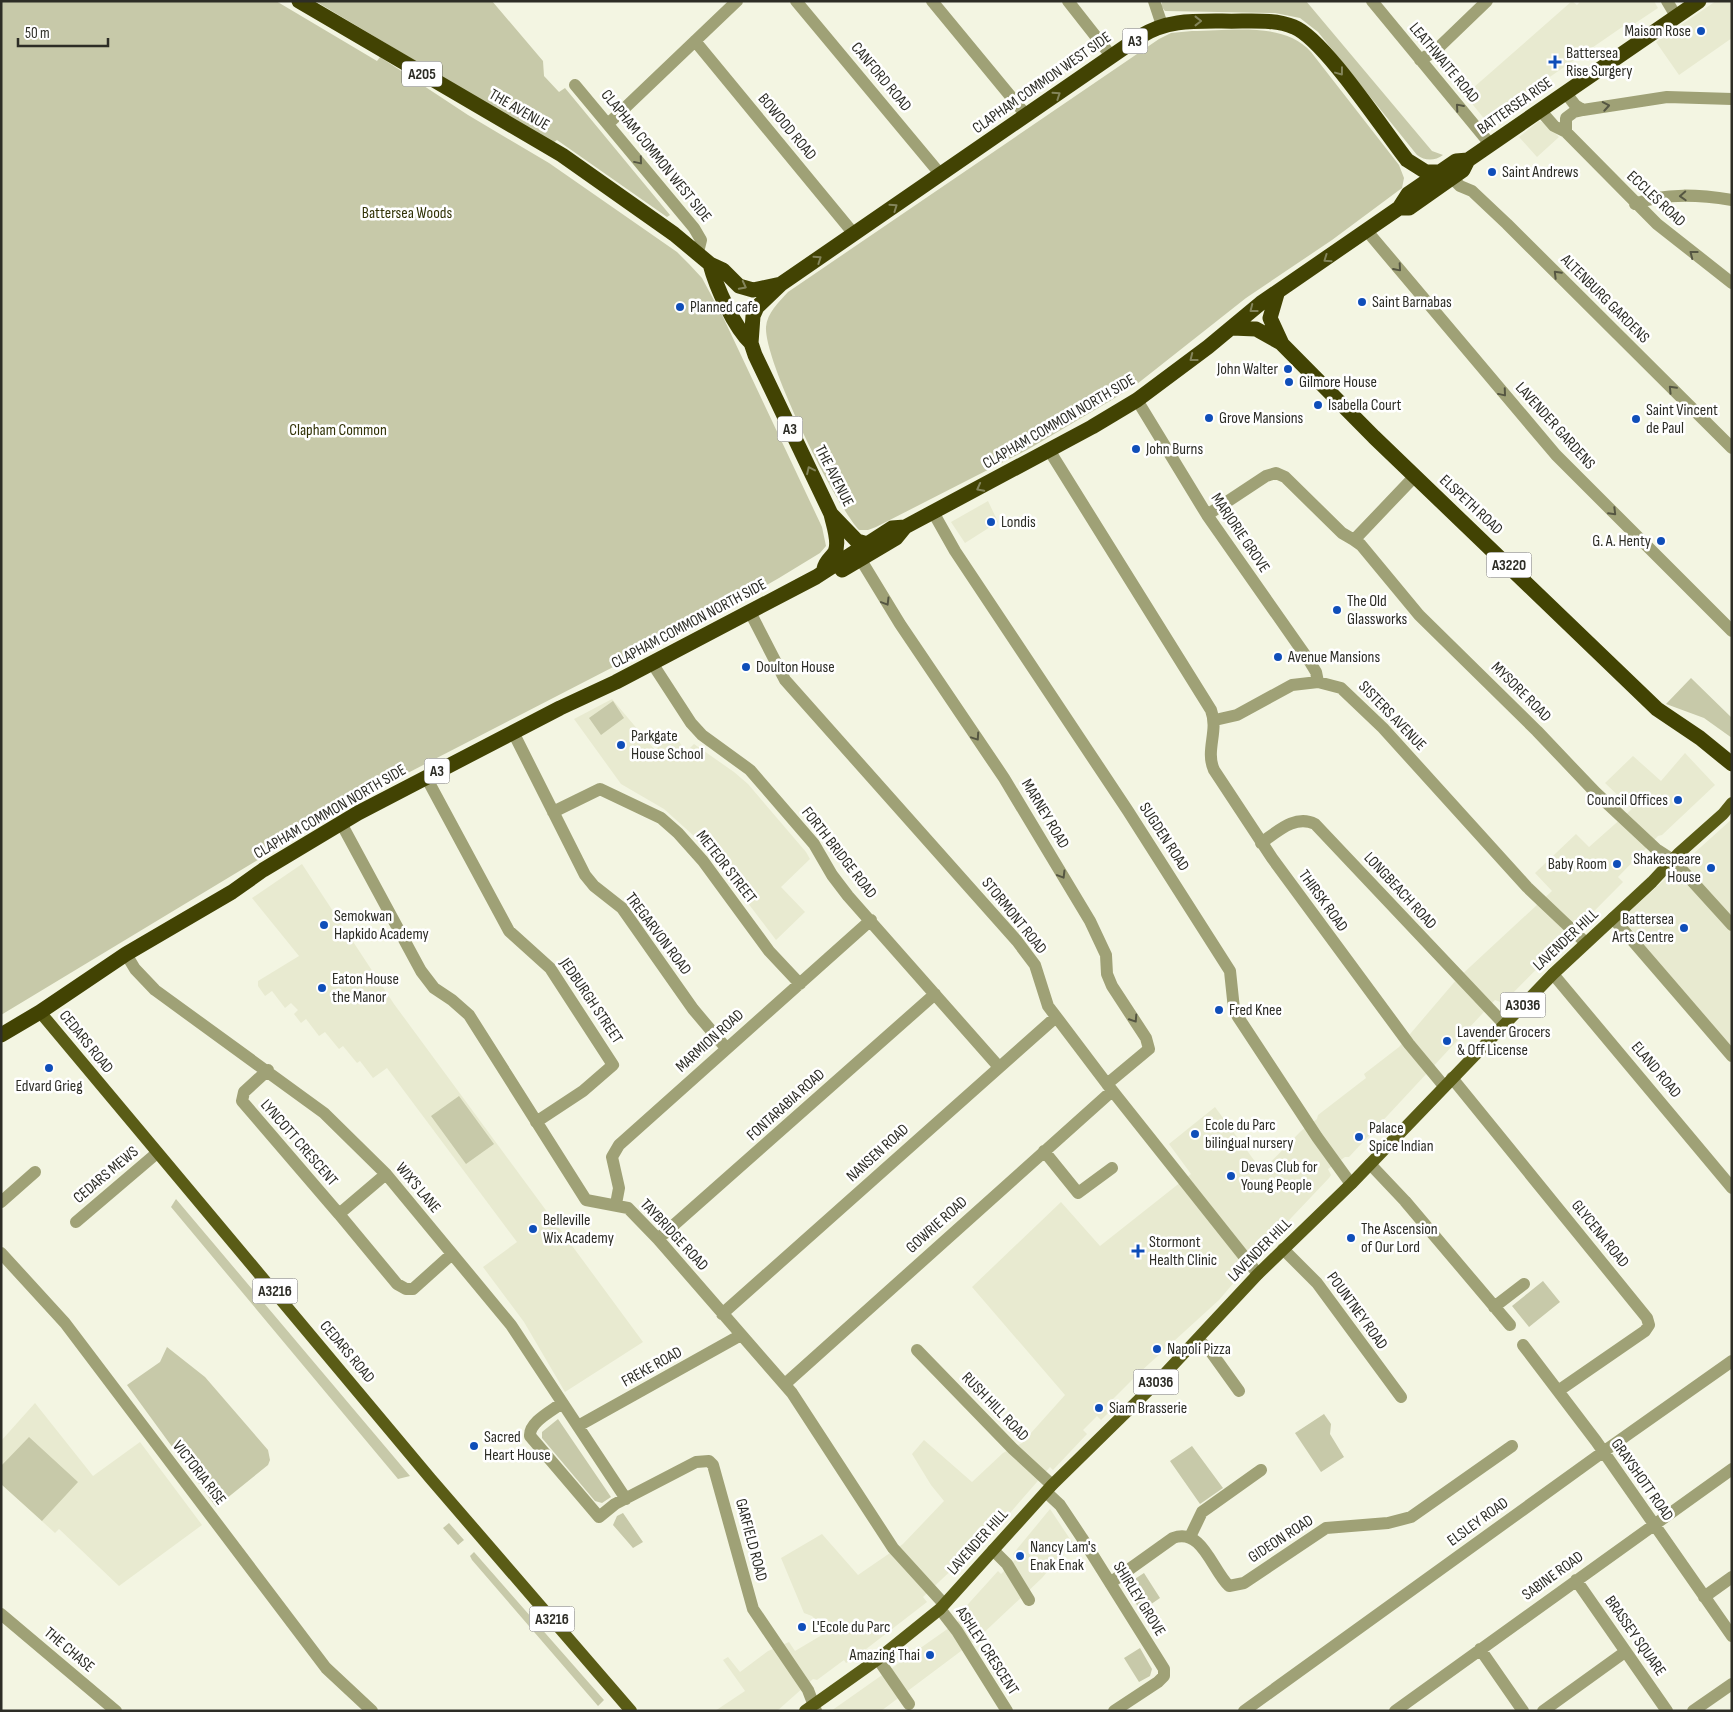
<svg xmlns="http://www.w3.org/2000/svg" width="1733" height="1712" font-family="'Sofia Sans Condensed',sans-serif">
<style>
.built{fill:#e8ead0}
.green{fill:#c7c9a9}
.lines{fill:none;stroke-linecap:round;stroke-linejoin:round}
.minor{stroke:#9fa176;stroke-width:12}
.major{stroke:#5a5c16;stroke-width:12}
.highway{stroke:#424303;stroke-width:15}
.oneway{stroke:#84855b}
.oneway2{stroke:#555642}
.poi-dot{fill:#0f4eb9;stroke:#fff;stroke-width:2}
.labels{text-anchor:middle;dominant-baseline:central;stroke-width:5;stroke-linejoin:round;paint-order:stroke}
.shield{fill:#fff;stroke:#6c6c67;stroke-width:1}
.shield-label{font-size:15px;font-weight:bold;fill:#2d2d26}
.poi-label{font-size:16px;fill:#2d2d26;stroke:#fff;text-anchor:start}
.street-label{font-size:16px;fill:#2d2d26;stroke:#fff}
.park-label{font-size:16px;fill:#323307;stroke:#fff}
</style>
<rect width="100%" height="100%" fill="#f3f5e2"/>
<path class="built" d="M1572,1l5,4 4,-4h73l4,7 -27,18 -3,-3 -142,98 -21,-26z
M1716,1h16v37l-53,37 -23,-33z
M1539,121l8,3 12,13 -22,20 -18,-20z
M988,501l10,21 -33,21 -14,-21z
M612,699l43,51 19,-16 12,18 8,-8 40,28 14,12 58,68 4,7 -29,28 24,25 -29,28 -72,-95 -40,-36 -43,-25 -47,-65z
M1685,753l30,32 -53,50 -4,1 -40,41 5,5 -120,121 -8,-3 -146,157h-4l-17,12 3,6 -2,3 -70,74 -19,18 2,3 -23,27 -80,73 -35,35 4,5 -7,7 -4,-4 -14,14 4,4 -34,36 -3,-3 -87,100 -4,-4 -36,34 4,5 -66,51 -15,10 -2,-3 -27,20 -4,-1 -36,32h-62l30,-20 -22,-31 5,-3 12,15 28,-21 21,-9 6,9 32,-19 -15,-16 -8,-3 -23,-55 41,-24 36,41 45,-31 41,-43 -13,-16 -19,-31 12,-14 48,42 31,-29 19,-10 43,-48 -93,-108 89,-85 39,44 91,-72 -22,-30 46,-37 47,64 39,-40 16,-12 1,-4 48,-37 -2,-4 35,-27 58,-68 95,-88 -17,-18 41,-39 13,13 43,-38 -27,-26 28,-27 28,25z
M1732,819v231l-110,-132z
M302,864l92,140 249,338 -78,50 -41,-70 -41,-55 34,-25 -130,-174 -14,10 -13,-17 -3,2 -14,-17 -4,3 -14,-17 -6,4 -13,-17 -5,4 -7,-9 4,-4 -7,-7 -6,5 -13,-17 -7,5 -7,-10v-5l41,-25 -47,-58z
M35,1403l58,73 47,-34 62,83 -83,61 -60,-57 -4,4 -54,-49v-43z
M1050,1509l22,33 -30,36 -65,61 -96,72h-50l132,-93 -3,-5 38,-42 3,3 15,-15 -3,-5z"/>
<path class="green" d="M1,1h275l101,60 3,-4 88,58 81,48 128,89 12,12 13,14 21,39 99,210 4,19 -6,7 -41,25 -63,36 -349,180 -366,221z
M315,1h177l51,60 1,15 15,16 6,-4 105,127 -3,2 -110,-77 -4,3z
M1162,1h144l126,150 11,4c-8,6 -18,6 -26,0l-99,-123 -18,-14 -25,-5 -110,-2 -4,-5z
M1192,31c37,0 92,-10 119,21l88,113 5,13 -2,10 -70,52 -86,58 -109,86 -27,17 -83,49 -151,77 -8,3h-9c-25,-27 -95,-169 -93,-203 1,-14 13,-25 22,-35l371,-253 12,-6z
M1691,678l41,40v20l-28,-20 -38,-14z
M613,701l11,17 -23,17 -12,-17z
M459,1096l35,48 -28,20 -35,-48z
M176,1199l234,277 -12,3 -227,-272z
M1543,1281l17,21 -31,25 -17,-21z
M167,1347l38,30 63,73 2,10 -2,5 -52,42 -89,-122 33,-23z
M1324,1414l7,10 -1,10 14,23 -23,15 -26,-39z
M558,1419l53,78 -9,6 -7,-2 -53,-63v-6z
M29,1437l49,45 -36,39 -41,-37v-18z
M1192,1446l31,42 -23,16 -30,-43z
M623,1513l20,29 -10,6 -20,-23 4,-9z
M449,1523l15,17 -6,5 -15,-17z
M474,1552l130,148 -6,6 -126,-146 -2,-4z
M1144,1573l16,25 -19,13 -17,-25z
M1140,1648l12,21 -2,7 -11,6 -15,-24z"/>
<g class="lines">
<path class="minor" d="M796,1l145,174
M932,1l94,114
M1068,1l44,56
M1154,1l8,24
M1372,1l118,143
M1667,1l9,15
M695,41l159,193
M1420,60l15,-9 52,-50
M575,85l119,143 7,12 -3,12
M1565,92l10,13 8,5 84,-13 65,2
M1540,110l14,16 12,6 91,92 75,59
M608,124l129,-123
M1566,132v-14l8,-6 9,-2
M1452,178l8,8 12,5 35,33 225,224
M1635,204c30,-12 66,-9 97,-4
M1367,231l189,224 176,176
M1137,400l70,115 103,147 6,10 2,10
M1049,450l162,260c8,21 -6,40 3,60l58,88 137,186 35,42
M1415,476l-61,64 7,5 58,70 118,116 58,61 61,57 17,11 59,65
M933,512l22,39 173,260 102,160 4,38 4,8 79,120 34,47
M1207,515l59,-39 10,-3 9,4 57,56 12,7
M861,560l39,64 104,154 86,143 16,34 1,19 5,12 34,52 3,11 -42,35
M750,612l35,68 232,261 18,24 13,41 59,78 151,190
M652,663l39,60 11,12 48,35 64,74 18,31 16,21 151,171
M1215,720l22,-5 55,-30 26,-3 23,6 42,40 144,159 59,56
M513,732l72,143 9,11 28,22 71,101 33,39
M426,777l83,154 41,37 63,97 -30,26 -47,31
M553,812l47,-23 61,29 17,15 25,28 66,90 31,33
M341,823l80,148 13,17 18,12 17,15 117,185 42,8 30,31 134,154 101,155 51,56
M1261,843c16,-11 34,-29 54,-19l189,200
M1613,918l119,138
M126,954l9,15 20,21 169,123 62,61 125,151 115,174
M1553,974l179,214
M268,1070l-24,22 -2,9 97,113 47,-40
M1452,1078l195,240 2,7 -4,6 -87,60
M1044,1151l34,42 34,-25
M1370,1164l35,37 105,124
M1,1202l34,-30
M616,1204l3,-16 -7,-31 7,-12 252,-225
M339,1214l58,70 9,5h7l39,-35
M76,1222l81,-69
M658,1239l277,-245
M1283,1249l34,34 84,114
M1,1253l64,70 261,345 46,43
M1494,1307l30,-23
M722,1314l334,-297
M1198,1339l13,13 28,39
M1523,1345l73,96 136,195
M917,1350l96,99 39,36
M785,1384l327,-293
M562,1403c-10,8 -33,19 -32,33l69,81 16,-13 81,-42 13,-1 4,4 40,144 55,81 8,21
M578,1426l163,-91
M1046,1492l14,13 22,33 82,131v7l-6,6 -44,29
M1190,1537l12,-25 59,-42
M993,1550l14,14 22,36
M1576,1580l91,131
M1110,1583l63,-45c29,-11 39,32 56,48l15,-3 82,-55 62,-5 23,-6 101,-71
M1704,1597l28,-20
M940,1609l17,22 50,80
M1,1614l115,97
M1480,1649l43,62
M878,1659l31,45
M1244,1711l359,-259 129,-91
M1395,1711l337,-242
M1543,1711l82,-59
M1693,1711l39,-27"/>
<path class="major" d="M40,1012l390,466 201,233
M805,1711l73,-52 62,-50 112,-124 106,-104 100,-107 93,-90 202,-210 99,-92 26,-28 45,-40 9,-11"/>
<path class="highway" d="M299,1l263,154 112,79 36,30 13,6 16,16 14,4 28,-6
M1399,208h10l54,-38 5,-10 231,-159
M710,264c6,23 24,63 41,79
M1277,294l-7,24 12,26 92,93 283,272 43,29 32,26
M1232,328l24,1 25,14
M882,546h-8l-17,-5 -26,-27 -76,-159 -4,-12 2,-27 4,-9 24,-23 360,-248c26,-16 51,-15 81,-15 23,1 51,-3 72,6 30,12 90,104 113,133l19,12h14
M824,569c2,-9 7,-10 11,-17 5,-10 -2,-28 -4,-38
M842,570l54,-32 9,-11 187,-100 45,-27 71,-53 53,-44 138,-95 9,-14 48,-33 12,-1
M1,1035l39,-23 86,-58 106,-62 31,-22 95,-57 202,-105 56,-26 200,-105 76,-49 13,-1"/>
</g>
<defs><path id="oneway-chevron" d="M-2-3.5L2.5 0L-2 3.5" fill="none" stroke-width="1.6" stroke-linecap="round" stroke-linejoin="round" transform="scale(1.25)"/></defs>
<g class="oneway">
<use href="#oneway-chevron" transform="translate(1198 21)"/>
<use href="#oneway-chevron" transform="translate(1340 72) rotate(53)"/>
<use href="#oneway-chevron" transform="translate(1057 95) rotate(-34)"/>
<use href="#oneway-chevron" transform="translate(894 207) rotate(-35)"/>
<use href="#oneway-chevron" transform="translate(818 259) rotate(-34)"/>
<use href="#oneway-chevron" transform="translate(1327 259) rotate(145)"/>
<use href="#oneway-chevron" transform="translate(743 286) rotate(27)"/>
<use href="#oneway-chevron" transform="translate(1253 309) rotate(142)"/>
<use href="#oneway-chevron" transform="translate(1193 358) rotate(142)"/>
<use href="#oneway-chevron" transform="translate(810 470) rotate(-115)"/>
<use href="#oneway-chevron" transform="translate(980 488) rotate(152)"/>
</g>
<g class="oneway2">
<use href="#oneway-chevron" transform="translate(1606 106) rotate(-10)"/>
<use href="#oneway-chevron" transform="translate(1459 107) rotate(-131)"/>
<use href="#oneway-chevron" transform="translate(639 161) rotate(50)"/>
<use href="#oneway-chevron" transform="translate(1683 196) rotate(177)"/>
<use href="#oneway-chevron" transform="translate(1693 254) rotate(-142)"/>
<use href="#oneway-chevron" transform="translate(1398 268) rotate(49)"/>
<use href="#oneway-chevron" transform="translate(1557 274) rotate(-135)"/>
<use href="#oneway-chevron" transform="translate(1672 389) rotate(-134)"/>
<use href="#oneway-chevron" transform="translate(1503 393) rotate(50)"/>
<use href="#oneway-chevron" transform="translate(1613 512) rotate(45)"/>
<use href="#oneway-chevron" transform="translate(886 602) rotate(59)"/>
<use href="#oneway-chevron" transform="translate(976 737) rotate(56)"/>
<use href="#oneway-chevron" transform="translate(1062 875) rotate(59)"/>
<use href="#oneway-chevron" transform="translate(1134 1019) rotate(57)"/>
</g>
<g class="poi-dot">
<circle cx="1701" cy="31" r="5"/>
<path d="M1552.5 54.5h5v5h5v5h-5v5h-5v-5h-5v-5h5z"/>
<circle cx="1492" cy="172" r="5"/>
<circle cx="1362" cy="302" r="5"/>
<circle cx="680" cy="307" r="5"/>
<circle cx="1288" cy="369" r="5"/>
<circle cx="1289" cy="382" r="5"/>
<circle cx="1318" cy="405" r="5"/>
<circle cx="1209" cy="418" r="5"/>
<circle cx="1636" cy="419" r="5"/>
<circle cx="1136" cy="449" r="5"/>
<circle cx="991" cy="522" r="5"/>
<circle cx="1661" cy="541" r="5"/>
<circle cx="1337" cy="610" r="5"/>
<circle cx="1278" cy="657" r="5"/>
<circle cx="746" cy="667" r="5"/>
<circle cx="621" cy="745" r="5"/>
<circle cx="1678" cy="800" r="5"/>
<circle cx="1617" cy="864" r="5"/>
<circle cx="1711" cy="868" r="5"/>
<circle cx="324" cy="925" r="5"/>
<circle cx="1684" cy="928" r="5"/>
<circle cx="322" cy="988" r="5"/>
<circle cx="1219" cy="1010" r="5"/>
<circle cx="1447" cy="1041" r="5"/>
<circle cx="49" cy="1068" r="5"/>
<circle cx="1195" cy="1134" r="5"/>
<circle cx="1359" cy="1137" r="5"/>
<circle cx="1231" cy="1176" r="5"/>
<circle cx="533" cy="1229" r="5"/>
<circle cx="1351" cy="1238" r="5"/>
<path d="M1135.5 1243.5h5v5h5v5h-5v5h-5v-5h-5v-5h5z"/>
<circle cx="1157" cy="1349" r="5"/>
<circle cx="1099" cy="1408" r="5"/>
<circle cx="474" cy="1446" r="5"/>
<circle cx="1020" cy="1556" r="5"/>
<circle cx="802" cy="1627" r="5"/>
<circle cx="930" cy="1655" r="5"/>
</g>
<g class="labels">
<g class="shield">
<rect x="1122.5" y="28.5" width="25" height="25" rx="4"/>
<rect x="402" y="61.5" width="40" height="25" rx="4"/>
<rect x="777.5" y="416.5" width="25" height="25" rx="4"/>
<rect x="1486.5" y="552.5" width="45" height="25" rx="4"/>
<rect x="424.5" y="758.5" width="25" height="25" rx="4"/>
<rect x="1500.5" y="992.5" width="45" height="25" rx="4"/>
<rect x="252.5" y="1278.5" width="45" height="25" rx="4"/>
<rect x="1133.5" y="1369.5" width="45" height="25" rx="4"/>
<rect x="529.5" y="1606.5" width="45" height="25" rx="4"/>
</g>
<g class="shield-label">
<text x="1135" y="41">A3</text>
<text x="422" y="74">A205</text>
<text x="790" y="429">A3</text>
<text x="1509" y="565">A3220</text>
<text x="437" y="771">A3</text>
<text x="1523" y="1005">A3036</text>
<text x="275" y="1291">A3216</text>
<text x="1156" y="1382">A3036</text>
<text x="552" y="1619">A3216</text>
</g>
<g class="poi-label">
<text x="1691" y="31" text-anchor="end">Maison Rose</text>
<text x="1566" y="53">Battersea<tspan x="1566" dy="18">Rise Surgery</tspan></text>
<text x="1502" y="172">Saint Andrews</text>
<text x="1372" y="302">Saint Barnabas</text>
<text x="690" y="307">Planned cafe</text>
<text x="1278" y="369" text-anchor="end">John Walter</text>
<text x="1299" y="382">Gilmore House</text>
<text x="1328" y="405">Isabella Court</text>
<text x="1646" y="410">Saint Vincent<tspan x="1646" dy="18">de Paul</tspan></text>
<text x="1219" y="418">Grove Mansions</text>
<text x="1146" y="449">John Burns</text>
<text x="1001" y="522">Londis</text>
<text x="1651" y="541" text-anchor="end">G. A. Henty</text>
<text x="1347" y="601">The Old<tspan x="1347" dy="18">Glassworks</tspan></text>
<text x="1288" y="657">Avenue Mansions</text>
<text x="756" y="667">Doulton House</text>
<text x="631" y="736">Parkgate<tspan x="631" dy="18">House School</tspan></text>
<text x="1668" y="800" text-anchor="end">Council Offices</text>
<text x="1701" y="859" text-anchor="end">Shakespeare<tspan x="1701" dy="18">House</tspan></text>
<text x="1607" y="864" text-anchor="end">Baby Room</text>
<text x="334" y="916">Semokwan<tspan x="334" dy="18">Hapkido Academy</tspan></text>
<text x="1674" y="919" text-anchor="end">Battersea<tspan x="1674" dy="18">Arts Centre</tspan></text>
<text x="332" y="979">Eaton House<tspan x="332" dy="18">the Manor</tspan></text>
<text x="1229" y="1010">Fred Knee</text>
<text x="1457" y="1032">Lavender Grocers<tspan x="1457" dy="18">&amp; Off License</tspan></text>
<text x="49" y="1086" text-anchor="middle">Edvard Grieg</text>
<text x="1205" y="1125">Ecole du Parc<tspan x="1205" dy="18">bilingual nursery</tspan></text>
<text x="1369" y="1128">Palace<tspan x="1369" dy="18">Spice Indian</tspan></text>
<text x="1241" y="1167">Devas Club for<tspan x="1241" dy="18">Young People</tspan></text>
<text x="543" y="1220">Belleville<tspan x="543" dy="18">Wix Academy</tspan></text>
<text x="1361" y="1229">The Ascension<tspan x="1361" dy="18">of Our Lord</tspan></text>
<text x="1149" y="1242">Stormont<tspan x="1149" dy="18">Health Clinic</tspan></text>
<text x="1167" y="1349">Napoli Pizza</text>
<text x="1109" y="1408">Siam Brasserie</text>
<text x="484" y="1437">Sacred<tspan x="484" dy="18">Heart House</tspan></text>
<text x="1030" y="1547">Nancy Lam's<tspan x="1030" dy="18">Enak Enak</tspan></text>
<text x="812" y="1627">L'Ecole du Parc</text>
<text x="920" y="1655" text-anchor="end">Amazing Thai</text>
</g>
<g class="street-label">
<text transform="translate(1444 63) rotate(50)">LEATHWAITE ROAD</text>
<text transform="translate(881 77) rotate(50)">CANFORD ROAD</text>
<text transform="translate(1042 83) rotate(-35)">CLAPHAM COMMON WEST SIDE</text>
<text transform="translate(1515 106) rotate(-35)">BATTERSEA RISE</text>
<text transform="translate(519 110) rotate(30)">THE AVENUE</text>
<text transform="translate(787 127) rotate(50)">BOWOOD ROAD</text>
<text transform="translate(656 156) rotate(51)">CLAPHAM COMMON WEST SIDE</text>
<text transform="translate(1656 199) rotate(43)">ECCLES ROAD</text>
<text transform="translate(1605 299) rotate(45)">ALTENBURG GARDENS</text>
<text transform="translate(1059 422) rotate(-30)">CLAPHAM COMMON NORTH SIDE</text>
<text transform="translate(1555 426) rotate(48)">LAVENDER GARDENS</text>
<text transform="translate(834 476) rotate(63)">THE AVENUE</text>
<text transform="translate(1471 505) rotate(43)">ELSPETH ROAD</text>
<text transform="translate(1240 533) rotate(56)">MARJORIE GROVE</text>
<text transform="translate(689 624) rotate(-28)">CLAPHAM COMMON NORTH SIDE</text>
<text transform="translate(1521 692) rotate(45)">MYSORE ROAD</text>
<text transform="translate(1392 716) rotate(46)">SISTERS AVENUE</text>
<text transform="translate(330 812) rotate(-30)">CLAPHAM COMMON NORTH SIDE</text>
<text transform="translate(1045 814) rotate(59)">MARNEY ROAD</text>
<text transform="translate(1164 837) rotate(57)">SUGDEN ROAD</text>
<text transform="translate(839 853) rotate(52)">FORTH BRIDGE ROAD</text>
<text transform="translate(726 867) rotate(52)">METEOR STREET</text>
<text transform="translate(1400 891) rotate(47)">LONGBEACH ROAD</text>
<text transform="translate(1323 901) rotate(54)">THIRSK ROAD</text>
<text transform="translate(1014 916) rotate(51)">STORMONT ROAD</text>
<text transform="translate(658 934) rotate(53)">TREGARVON ROAD</text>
<text transform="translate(1566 940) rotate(-43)">LAVENDER HILL</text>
<text transform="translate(591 1001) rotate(56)">JEDBURGH STREET</text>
<text transform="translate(710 1041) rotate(-42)">MARMION ROAD</text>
<text transform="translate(86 1042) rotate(51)">CEDARS ROAD</text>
<text transform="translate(1656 1070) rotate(50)">ELAND ROAD</text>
<text transform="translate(786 1105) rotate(-42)">FONTARABIA ROAD</text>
<text transform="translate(299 1143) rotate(49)">LYNCOTT CRESCENT</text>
<text transform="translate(878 1153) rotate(-42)">NANSEN ROAD</text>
<text transform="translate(106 1175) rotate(-40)">CEDARS MEWS</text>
<text transform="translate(418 1188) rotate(50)">WIX'S LANE</text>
<text transform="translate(937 1225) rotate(-42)">GOWRIE ROAD</text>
<text transform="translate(1600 1234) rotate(51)">GLYCENA ROAD</text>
<text transform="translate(674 1235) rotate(47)">TAYBRIDGE ROAD</text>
<text transform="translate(1260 1250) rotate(-45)">LAVENDER HILL</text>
<text transform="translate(1357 1311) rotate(54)">POUNTNEY ROAD</text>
<text transform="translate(347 1352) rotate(50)">CEDARS ROAD</text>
<text transform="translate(652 1367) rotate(-29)">FREKE ROAD</text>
<text transform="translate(995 1407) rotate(46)">RUSH HILL ROAD</text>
<text transform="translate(199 1473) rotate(52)">VICTORIA RISE</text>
<text transform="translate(1642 1480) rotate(55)">GRAYSHOTT ROAD</text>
<text transform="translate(1478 1522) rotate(-36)">ELSLEY ROAD</text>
<text transform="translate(1281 1539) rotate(-33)">GIDEON ROAD</text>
<text transform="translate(751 1540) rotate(75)">GARFIELD ROAD</text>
<text transform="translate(978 1542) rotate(-48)">LAVENDER HILL</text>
<text transform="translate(1553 1576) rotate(-36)">SABINE ROAD</text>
<text transform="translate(1139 1599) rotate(58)">SHIRLEY GROVE</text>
<text transform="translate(1635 1636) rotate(55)">BRASSEY SQUARE</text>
<text transform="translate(69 1650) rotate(40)">THE CHASE</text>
<text transform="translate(987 1651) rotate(57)">ASHLEY CRESCENT</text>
</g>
<g class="park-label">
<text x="407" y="213">Battersea Woods</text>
<text x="338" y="430">Clapham Common</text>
</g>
</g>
<rect width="1733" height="1712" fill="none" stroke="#2d2d26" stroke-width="5"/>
<path d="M18 38v8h90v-8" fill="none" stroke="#2d2d26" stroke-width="2.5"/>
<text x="25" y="38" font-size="15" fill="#2d2d26" stroke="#ffffff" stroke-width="4" paint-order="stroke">50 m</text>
</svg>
